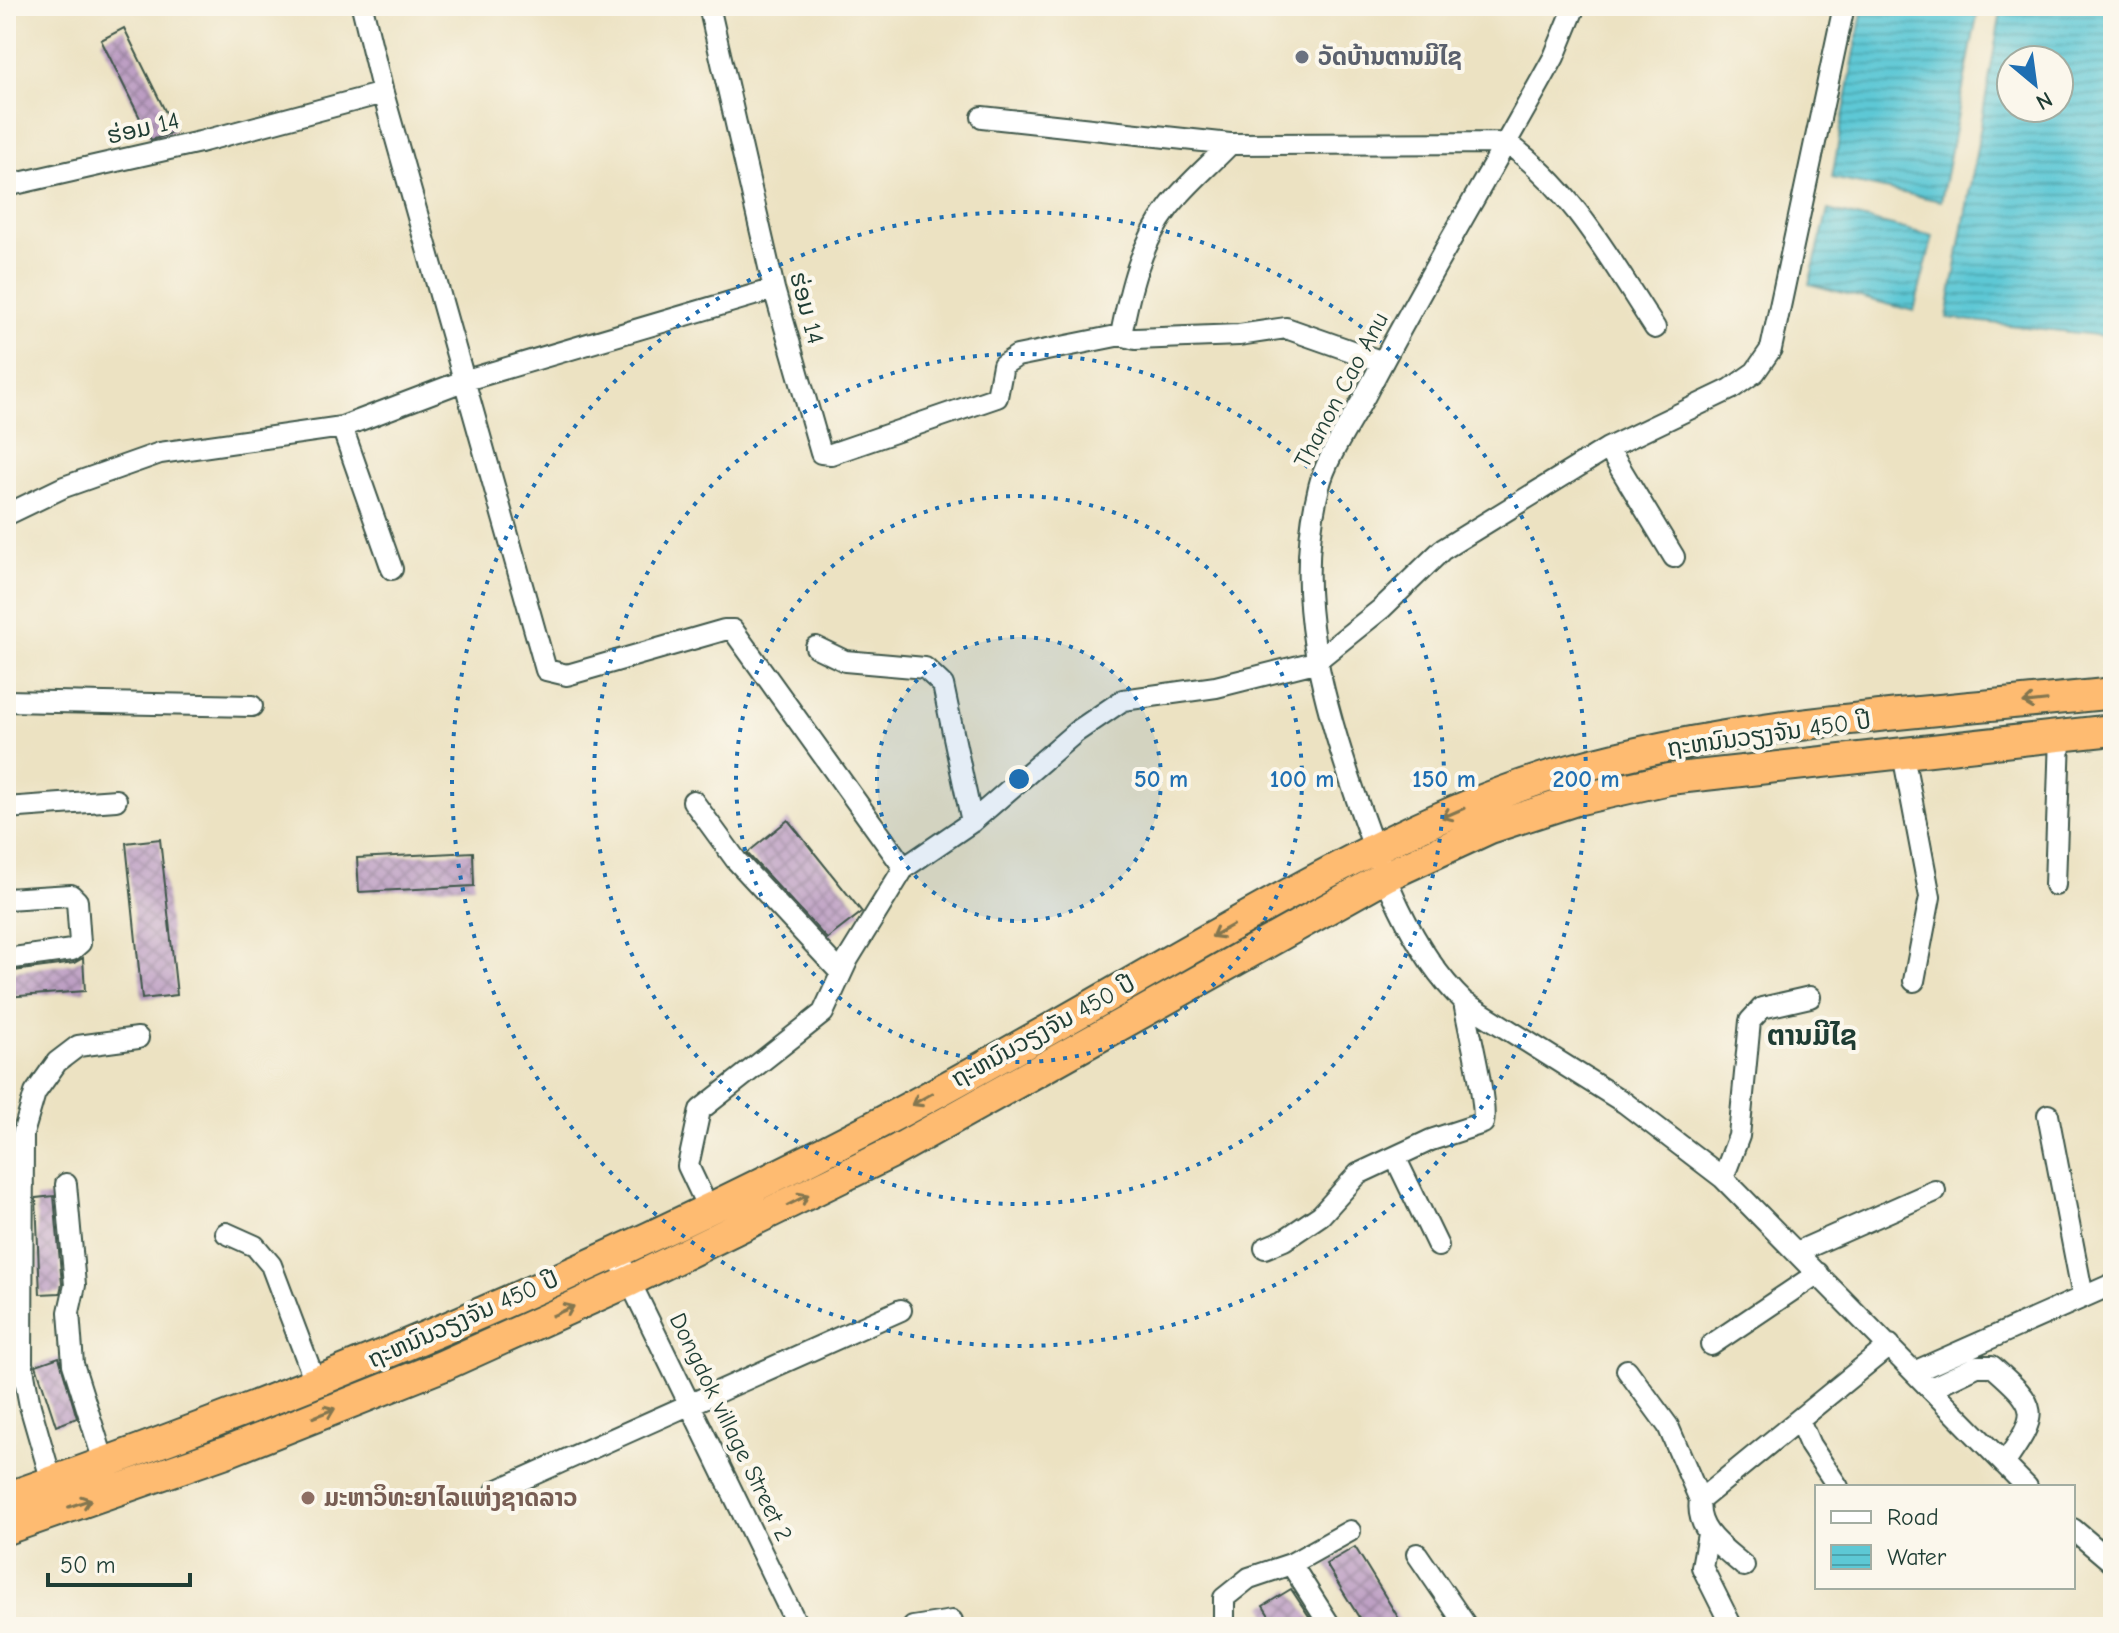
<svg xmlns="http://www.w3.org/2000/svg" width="2119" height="1633" font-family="'Comic Neue','Noto Sans Lao',sans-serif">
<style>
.water{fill:url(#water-rules);stroke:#3e8284;stroke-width:2;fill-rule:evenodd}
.building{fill:url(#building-cross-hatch)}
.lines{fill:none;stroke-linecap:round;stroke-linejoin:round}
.minor-casing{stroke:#3e5649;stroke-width:24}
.highway-casing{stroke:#3e5649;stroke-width:34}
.minor{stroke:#fff;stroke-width:20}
.highway{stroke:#febb71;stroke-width:30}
.oneway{stroke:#83764f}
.ring{fill:none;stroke:#1f6fb2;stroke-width:4;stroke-dasharray:4 8}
.worship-dot{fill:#6b7280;stroke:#fbf7ec;stroke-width:3}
.education-dot{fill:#8d6e63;stroke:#fbf7ec;stroke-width:3}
.labels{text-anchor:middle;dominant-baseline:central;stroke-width:8;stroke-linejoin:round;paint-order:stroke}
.worship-label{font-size:24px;font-weight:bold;fill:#5b616d;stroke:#fbf7ec;text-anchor:start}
.street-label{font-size:24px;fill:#1f3d34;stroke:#fbf7ec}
.education-label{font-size:24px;font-weight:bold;fill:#785e54;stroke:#fbf7ec;text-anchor:start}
.quarter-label{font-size:28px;font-weight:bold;fill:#1f3d34;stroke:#fbf7ec}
.centre{fill:#1f6fb2;stroke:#fbf7ec;stroke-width:4}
.ring-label{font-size:24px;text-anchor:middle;font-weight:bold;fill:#1f6fb2;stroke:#fbf7ec;stroke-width:8;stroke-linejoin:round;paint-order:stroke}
</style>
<defs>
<pattern id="water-rules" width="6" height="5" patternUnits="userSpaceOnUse" patternTransform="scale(2)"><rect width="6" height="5" fill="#5dc8d5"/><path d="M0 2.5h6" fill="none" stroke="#4ca4ae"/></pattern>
<pattern id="building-cross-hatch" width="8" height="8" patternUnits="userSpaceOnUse" patternTransform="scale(2)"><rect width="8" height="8" fill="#bb9cc2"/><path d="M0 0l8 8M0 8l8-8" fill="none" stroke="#97809e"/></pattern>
</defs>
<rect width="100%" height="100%" fill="#fbf7ec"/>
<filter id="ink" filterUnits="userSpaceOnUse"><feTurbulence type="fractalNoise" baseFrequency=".0125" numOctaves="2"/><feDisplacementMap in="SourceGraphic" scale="16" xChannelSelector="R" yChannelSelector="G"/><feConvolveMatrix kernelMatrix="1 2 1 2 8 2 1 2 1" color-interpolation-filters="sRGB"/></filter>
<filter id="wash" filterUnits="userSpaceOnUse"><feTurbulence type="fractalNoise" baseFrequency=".006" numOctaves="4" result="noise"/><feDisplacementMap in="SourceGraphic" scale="32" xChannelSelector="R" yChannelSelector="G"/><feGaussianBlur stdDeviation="1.8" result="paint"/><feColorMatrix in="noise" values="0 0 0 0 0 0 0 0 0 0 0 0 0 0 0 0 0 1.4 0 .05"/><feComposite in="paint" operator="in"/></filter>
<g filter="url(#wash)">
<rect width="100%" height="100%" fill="#ece2c2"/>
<path class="water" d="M1863,6h116l-38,195 -109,-23z
M2002,6h111v331l-166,-19zM2011,60h48v48h-48z
M1828,210l105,26 -19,75 -105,-27z"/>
<g id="blocks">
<path class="building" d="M124,28l51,103 -14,6 -10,3 -50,-100z
M788,820l74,92 -35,27 -80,-86z
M160,839l17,156 -35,4 -16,-156z
M473,852l1,34 -115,6 -2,-34z
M83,958l2,33 -79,6v-25l68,-9z
M54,1196l8,88 -2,9 -20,1 -4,-96z
M59,1357l18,61 -21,8 -20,-61z
M1355,1547l49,80h-39l-39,-63z
M1291,1589l25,38h-40l-13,-21z"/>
</g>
</g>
<g filter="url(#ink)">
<use href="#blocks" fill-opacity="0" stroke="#3e5649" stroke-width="2"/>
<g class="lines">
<defs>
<path id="minor" d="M362,6l21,87 163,577 21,5 157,-45h9l171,238
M709,6l65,283 47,164 10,1 166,-57 6,-32 14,-9 104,-21 14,4 104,-4 47,-7 97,34
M1575,6l-21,51c-61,111 -127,220 -186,333 -14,28 -42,67 -49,97 -27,107 3,212 38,313 24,70 53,150 107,202l161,101 98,75 304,309
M982,117l248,27 277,-1c66,47 104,118 148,185
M6,186l194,-44 183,-49
M1121,335c9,-46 19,-90 48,-128 18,-23 41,-42 61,-63
M342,427l50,142
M1608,448l66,109
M6,515l58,-28 96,-34 182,-26 121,-46 311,-92
M816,647l29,14 80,7 18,17 29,137
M6,701l246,5
M1903,754l27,143 -16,84
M693,801l43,59 105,113
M6,808l110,-8
M2055,885l5,-149
M6,899l65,-4 6,6 3,42 -8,7 -66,9
M2048,1115l35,182
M1396,1159l42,87
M1723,1178l16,-42 11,-115 12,-13 48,-11
M66,1184l9,101 -6,27 4,52 31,98
M708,1208l-20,-42 12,-56 123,-97 25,-54 56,-91 69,-47 103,-89 47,-32 93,-13 99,-25 66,-53 61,-59 166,-102 123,-59 24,-17 16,-23 73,-343
M226,1233l29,13 16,19 45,119
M1265,1248l19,-8 37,-25 37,-41 73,-34 52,-17c5,-19 -15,-95 -19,-121
M615,1251l183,376
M1797,1252l138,-61
M1711,1345l107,-72
M1627,1370l41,56 32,74
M1914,1372l199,-88
M1931,1388l46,-22h15c48,42 48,46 12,98
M1800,1422l10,23 28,42
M52,1482l-22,-76 -8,-43 1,-229 12,-41 22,-31 21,-16 60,-8
M496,1491l405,-181
M2073,1529l40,34
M1708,1534l-6,33 30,60
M1417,1554l50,73
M1744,1566c-20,-18 -49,-35 -44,-66l190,-155
M913,1627l39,-6
M1224,1627v-29l25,-20 42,-14
M1331,1627l-40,-63 59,-33"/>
<path id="highway" d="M6,1498c299,-104 592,-228 872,-374 122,-64 240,-135 360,-202 107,-60 213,-118 332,-152 175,-50 362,-57 543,-77
M6,1529l223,-78 213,-85 188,-85 263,-129 493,-276 104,-48 86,-28 93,-21 444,-49"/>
</defs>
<use href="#minor" class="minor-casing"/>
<use href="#highway" class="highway-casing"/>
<use href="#minor" class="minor"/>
<use href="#highway" class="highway"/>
</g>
<defs><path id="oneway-shaft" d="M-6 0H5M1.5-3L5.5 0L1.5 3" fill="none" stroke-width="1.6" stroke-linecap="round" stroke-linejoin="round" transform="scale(2)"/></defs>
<g class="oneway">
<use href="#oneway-shaft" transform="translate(2035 702) rotate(174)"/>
<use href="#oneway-shaft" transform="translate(1453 813) rotate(157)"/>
<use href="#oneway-shaft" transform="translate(1222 931) rotate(151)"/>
<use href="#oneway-shaft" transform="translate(922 1099) rotate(151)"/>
<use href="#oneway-shaft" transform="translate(798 1200) rotate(-27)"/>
<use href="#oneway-shaft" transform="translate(563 1311) rotate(-24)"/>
<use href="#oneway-shaft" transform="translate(324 1413) rotate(-22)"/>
<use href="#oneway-shaft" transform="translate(80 1503) rotate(-19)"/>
</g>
</g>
<circle cx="1019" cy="779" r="142" fill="#1f6fb2" fill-opacity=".12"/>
<g class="ring">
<circle cx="1019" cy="779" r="142"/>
<circle cx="1019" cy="779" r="283"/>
<circle cx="1019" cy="779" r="425"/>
<circle cx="1019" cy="779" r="567"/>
</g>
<circle class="worship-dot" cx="1302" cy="57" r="8"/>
<circle class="education-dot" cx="308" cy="1498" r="8"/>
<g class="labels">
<g class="worship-label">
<text x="1318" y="57">ວັດບ້ານຕານມີໄຊ</text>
</g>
<g class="street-label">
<text transform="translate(143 128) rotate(-13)">ຮ່ອມ 14</text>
<text transform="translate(807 308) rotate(75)">ຮ່ອມ 14</text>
<text transform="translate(1341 390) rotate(-62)">Thanon Cao Anu</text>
<text transform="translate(1769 734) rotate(-8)">ຖະຫນົນວຽງຈັນ 450 ປີ</text>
<text transform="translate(1043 1031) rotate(-29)">ຖະຫນົນວຽງຈັນ 450 ປີ</text>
<text transform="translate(463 1319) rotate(-24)">ຖະຫນົນວຽງຈັນ 450 ປີ</text>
<text transform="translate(731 1427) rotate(64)">Dongdok village Street 2</text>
</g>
<g class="education-label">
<text x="324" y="1498">ມະຫາວິທະຍາໄລແຫ່ງຊາດລາວ</text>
</g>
<g class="quarter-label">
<text x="1812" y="1036">ຕານມີໄຊ</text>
</g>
</g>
<circle cx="1019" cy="779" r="12" class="centre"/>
<g class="ring-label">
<text x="1161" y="787">50 m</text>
<text x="1302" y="787">100 m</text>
<text x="1444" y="787">150 m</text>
<text x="1586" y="787">200 m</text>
</g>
<rect width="2119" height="1633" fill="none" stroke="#fbf7ec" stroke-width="32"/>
<rect x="1815" y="1485" width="260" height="104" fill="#fbf7ec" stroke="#a3ada2" stroke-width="2"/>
<rect x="1831" y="1511" width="40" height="12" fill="#ffffff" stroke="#a3ada2" stroke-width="2"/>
<text x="1887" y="1525" font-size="24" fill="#1f3d34">Road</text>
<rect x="1831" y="1545" width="40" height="24" fill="url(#water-rules)" stroke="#a3ada2" stroke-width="2"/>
<text x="1887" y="1565" font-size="24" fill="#1f3d34">Water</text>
<g transform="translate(2035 84) rotate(151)"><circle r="38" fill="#fbf7ec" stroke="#a3ada2" stroke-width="2"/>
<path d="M0-6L14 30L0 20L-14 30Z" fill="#1f6fb2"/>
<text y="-12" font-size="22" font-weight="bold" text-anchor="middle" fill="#1f3d34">N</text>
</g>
<path d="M48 1573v12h142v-12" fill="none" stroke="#1f3d34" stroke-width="4"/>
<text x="60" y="1573" font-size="24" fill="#1f3d34" stroke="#fbf7ec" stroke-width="6" paint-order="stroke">50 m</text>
</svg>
